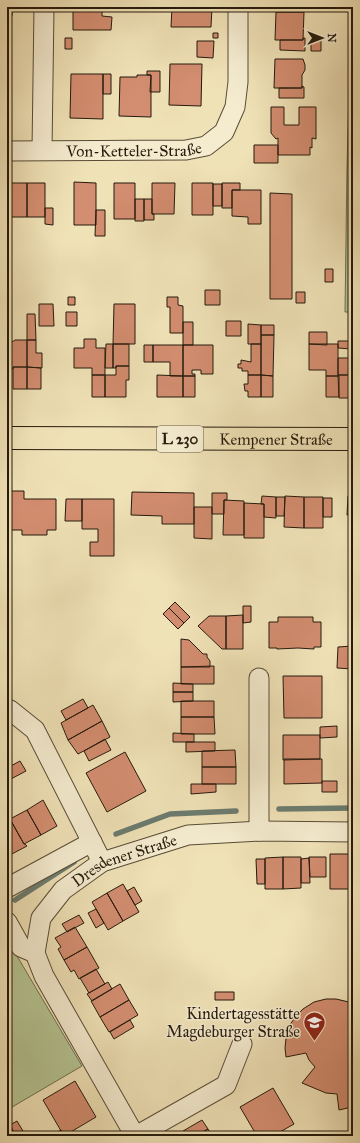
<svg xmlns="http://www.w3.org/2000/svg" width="360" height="1143" font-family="'IM FELL Great Primer',serif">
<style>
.green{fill:#b5c492;stroke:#6d6f4f}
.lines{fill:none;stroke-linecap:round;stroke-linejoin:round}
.stream{stroke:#6b7c70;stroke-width:5.5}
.building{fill:#d38d70;stroke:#251a0c}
.minor-casing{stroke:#584c37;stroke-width:21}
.major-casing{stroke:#251a0c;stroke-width:24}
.minor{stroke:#f5ecd0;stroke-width:19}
.major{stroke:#f0e2b7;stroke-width:22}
.labels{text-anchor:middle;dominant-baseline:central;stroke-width:3;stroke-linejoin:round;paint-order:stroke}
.shield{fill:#f5ecd0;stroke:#635947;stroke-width:1}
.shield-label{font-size:15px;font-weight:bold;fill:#251a0c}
.street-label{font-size:16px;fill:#251a0c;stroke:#f5ecd0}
.poi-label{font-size:16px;fill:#251a0c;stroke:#f5ecd0;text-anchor:end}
</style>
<rect width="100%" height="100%" fill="#f0e2b7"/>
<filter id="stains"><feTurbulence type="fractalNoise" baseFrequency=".005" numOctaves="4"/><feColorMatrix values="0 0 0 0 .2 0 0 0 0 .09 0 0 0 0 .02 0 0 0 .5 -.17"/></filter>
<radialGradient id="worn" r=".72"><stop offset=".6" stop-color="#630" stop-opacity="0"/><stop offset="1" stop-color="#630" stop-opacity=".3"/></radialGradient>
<path class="green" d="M351,7h2v305h-8l2,-145z
M7,939l75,127 -75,44z"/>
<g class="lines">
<path class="stream" d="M279,809l74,-1
M116,834l54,-20 66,-3
M15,900l59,-38"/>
</g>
<path class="building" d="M7,7h5v9h-5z
M73,7h29v9l10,1 -1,13h-38z
M172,7h40l-1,20h-40z
M276,7h28v5h-28z
M276,12h28l-1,28h-28z
M213,33h5v5h-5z
M65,38h7v11h-7z
M303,38h2v13l-25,-1v-10h23z
M311,38l10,1v12h-10z
M197,41h17l-1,17 -16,-1z
M275,59h28l2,6v5l-3,5v13h-28z
M170,64h32l-1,42 -32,-1z
M7,71h4l-1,40h-3z
M147,71h13v21h-10l1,-17h-4z
M71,74h32v45l-33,-1z
M103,74h8v20h-8z
M137,75h14v42l-32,-1 1,-39h17z
M302,86l2,1v11h-25v-10h23z
M271,107h13v18h15v-18h17v32l-4,-1v10l-2,-1v8h-32v-17l-2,1 -5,-6z
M254,145h24v18h-24z
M74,182l22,1v42h-22z
M10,183h17v34h-17z
M27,183h18v34h-18z
M114,183h21v36h-21z
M152,183h23l-1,31h-22z
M192,183h21v32h-21z
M222,183h18v7h-8v18h-10z
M213,184h9v22h-9z
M232,190h29v34h-13v-7l-16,-1z
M270,193l22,1v105h-22z
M135,199h9v22h-9z
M144,199h8v15h2v6h-10z
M7,207h2v17h-2z
M45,208h8v17l-8,-1z
M96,210h9v26h-10z
M325,269h8v13h-8z
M205,290h15v15h-15z
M296,292h9v11h-9z
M68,297h7v8h-7z
M167,297h11v8l5,1v27h-13v-26h-3z
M39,304h14l1,22h-15z
M114,304h21v40h-22z
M66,312h11v14h-11z
M27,314h8l1,26h-9z
M226,321h15v15h-15z
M183,322h10v23h-10z
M248,324l13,1v19h-13z
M261,325h13v10h-13z
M309,332h18v13l-18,-1z
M261,335h13l-1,41 -12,-1z
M84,339h12v9h9v27h-13v-7h-18v-20h10z
M15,340h12v27h-14v2h-6v-25h2z
M27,340h9v13h6v15l-15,-1z
M338,341h13v8l-13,-1z
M106,344h7v24h-8z
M113,344h16v22h-13v2h-3z
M251,344h10v31h-13v-4h-6v-3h-4v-4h3v-4l10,2z
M309,344h29v32h-12v-6h-17z
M144,345h9v17h-9z
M153,345h30v31h-13v-14h-17z
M183,345h30v29h-12v-4h-9v4h3v2h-12z
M338,358h15v17h-15z
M116,366h13v14h-3v17h-21v-22h11z
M13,367h14v22h-14z
M27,367l14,1v21h-14z
M92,375h13v22h-13z
M157,375l26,1v21h-26z
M248,375h13v22h-13v-6h-3l-1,-7h4z
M261,375l12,1v21h-12z
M338,375h15v23h-14z
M183,376h12v21h-12z
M326,376h13v21h-13z
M8,491h16v8h32v31h-9v5h-25v-5h-14z
M132,492l62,1v31h-32v-8l-31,-1z
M212,493h15v7h-3v14h-12z
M262,496l14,1v21l-12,-1v-13h-3z
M285,496l19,1v31l-20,-1z
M348,496h5v19h-6z
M276,497h9l-1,19h-8z
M304,497h19v31h-19z
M323,498h9v19h-9z
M66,499h16v22h-17z
M82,499h32v57h-24v-14h8v-13h-16z
M224,500l20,1v34h-21z
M244,503l20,1v34h-20z
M194,507h18v32l-18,-1z
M175,602l15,15 -6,6 -15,-15z
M243,606h8v16l-8,1z
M169,608l15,15 -6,6 -15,-15z
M243,615v34h-17v-33z
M209,616h17v33h-4l-24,-23z
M278,617h35v5h8v25h-7v2l-16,-1 -21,1v-1h-8v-26h9z
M181,639l8,1 14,14h4v3l3,4v6h-29z
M353,646v23l-16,-1 1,-21z
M214,666v18h-33v-17z
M283,676h39v42h-38z
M173,683l20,1v8h-20z
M173,692h20v9l-20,1z
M83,699l5,9 -22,12 -5,-9z
M181,701h33v16h-33z
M93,705l9,16 -34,19 -7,-17z
M181,717h33l1,17h-34z
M102,721l8,16 -32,17 -10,-14z
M337,726v11l-17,1v-11z
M173,733l21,1v8h-21z
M283,735h37v24l-37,1z
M105,739l6,11 -22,11 -5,-10z
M186,742h29v9l-29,1z
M235,750l1,17h-34v-16z
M125,752l21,39 -39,21 -21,-39z
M284,759h38v24l-38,1z
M20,761l6,10 -17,9 -2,-4v-8z
M202,767h34v17h-34z
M322,781h15v11h-15z
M191,784h25v8l-25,2z
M43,800l14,26 -16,9 -14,-25z
M27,810l14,25 -17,9 -14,-25z
M11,821l13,23h1l2,2 -17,9 -3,-5v-26z
M330,854h23v35h-23z
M283,857v32h-18v-31z
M283,857h18v31l-18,1z
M309,857h17v20h-16z
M309,858l1,25h-9v-24z
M256,859h9v25h-8z
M123,884l16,28 -16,9 -16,-28z
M134,887l8,14 -7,4 -8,-14z
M107,893l16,28 -15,9 -16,-28z
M96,909l8,14 -8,5 -8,-15z
M79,915l5,8 -17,9 -5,-8z
M75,927l12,20 -23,13 -6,-11 3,-2 -6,-9z
M87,947l12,21 -20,11 -5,-9 -3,2 -7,-12z
M96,969l9,15 -16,9 -9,-15z
M108,982l4,7 -20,12 -5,-7z
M120,984l9,16 -29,17 -9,-16z
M215,992h19v8h-19z
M326,999h10l17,4v95l-4,1 3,8 -13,3 -2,-16 -11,-1 -24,-10 13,-16 -6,-7 -3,-7 -20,4 -1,-9 2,-19 9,-13 7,-7 11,-7z
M129,1000l9,15 -29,17 -9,-15z
M130,1020l4,7 -20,12 -4,-7z
M75,1081l21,36 -32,19 -21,-36z
M273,1088l21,36 -21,12h-16l-17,-29z
M202,1120l6,9 -13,7h-9l-3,-5z
M17,1121l9,15h-10l-6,-11z
M12,1129l4,7h-9v-4z
M208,1129l4,7h-17z
M61,1130l3,6h-14z"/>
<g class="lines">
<defs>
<g id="minor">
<path d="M42,150l2,-143"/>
<path id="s1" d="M7,151l179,-1 20,-4 18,-14 11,-25 3,-25v-75"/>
<path d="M259,678v153"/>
<path d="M7,709l3,1 25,20 67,132"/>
<path d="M7,888l85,-46"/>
<path d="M7,922l14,25 14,6"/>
<path id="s2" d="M135,1136l-91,-160 -9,-23 6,-35 22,-28 39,-28 86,-27 71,-4 94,1"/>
<path d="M136,1136l90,-51 16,-41"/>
</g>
<g id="major">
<path id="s3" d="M7,438l346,1"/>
</g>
</defs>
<use href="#minor" class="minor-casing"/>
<use href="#major" class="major-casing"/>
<use href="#minor" class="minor"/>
<use href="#major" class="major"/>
</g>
<defs>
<symbol id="school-pin" viewBox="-11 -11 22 30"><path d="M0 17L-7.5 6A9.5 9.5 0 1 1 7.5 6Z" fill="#8f2418" stroke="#f5ecd0"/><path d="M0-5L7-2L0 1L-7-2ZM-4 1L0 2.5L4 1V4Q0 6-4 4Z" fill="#fff"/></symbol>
</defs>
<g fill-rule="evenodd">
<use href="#school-pin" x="302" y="1010" width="25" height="34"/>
</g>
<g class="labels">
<rect class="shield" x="157" y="426" width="46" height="26" rx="3"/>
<g class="shield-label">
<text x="180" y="439">L 230</text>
</g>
<g class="street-label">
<text stroke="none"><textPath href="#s1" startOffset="127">Von-Ketteler-Straße</textPath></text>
<text stroke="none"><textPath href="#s3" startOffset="269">Kempener Straße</textPath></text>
<text stroke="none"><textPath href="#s2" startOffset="349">Dresdener Straße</textPath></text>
</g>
<g class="poi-label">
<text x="300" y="1013">Kindertagesstätte<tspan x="300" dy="18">Magdeburger Straße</tspan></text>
</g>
</g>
<rect width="360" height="1143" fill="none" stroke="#f0e2b7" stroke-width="24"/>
<rect x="8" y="8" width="344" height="1127" fill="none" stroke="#251a0c" stroke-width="2"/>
<rect x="12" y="12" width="336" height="1119" fill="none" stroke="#251a0c"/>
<g transform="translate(322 38) rotate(90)" stroke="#f5ecd0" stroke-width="3" paint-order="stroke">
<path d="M0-3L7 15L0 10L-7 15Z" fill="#251a0c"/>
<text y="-6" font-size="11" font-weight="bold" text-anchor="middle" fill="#251a0c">N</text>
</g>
<rect width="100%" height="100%" filter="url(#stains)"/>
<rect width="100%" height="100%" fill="url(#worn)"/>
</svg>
